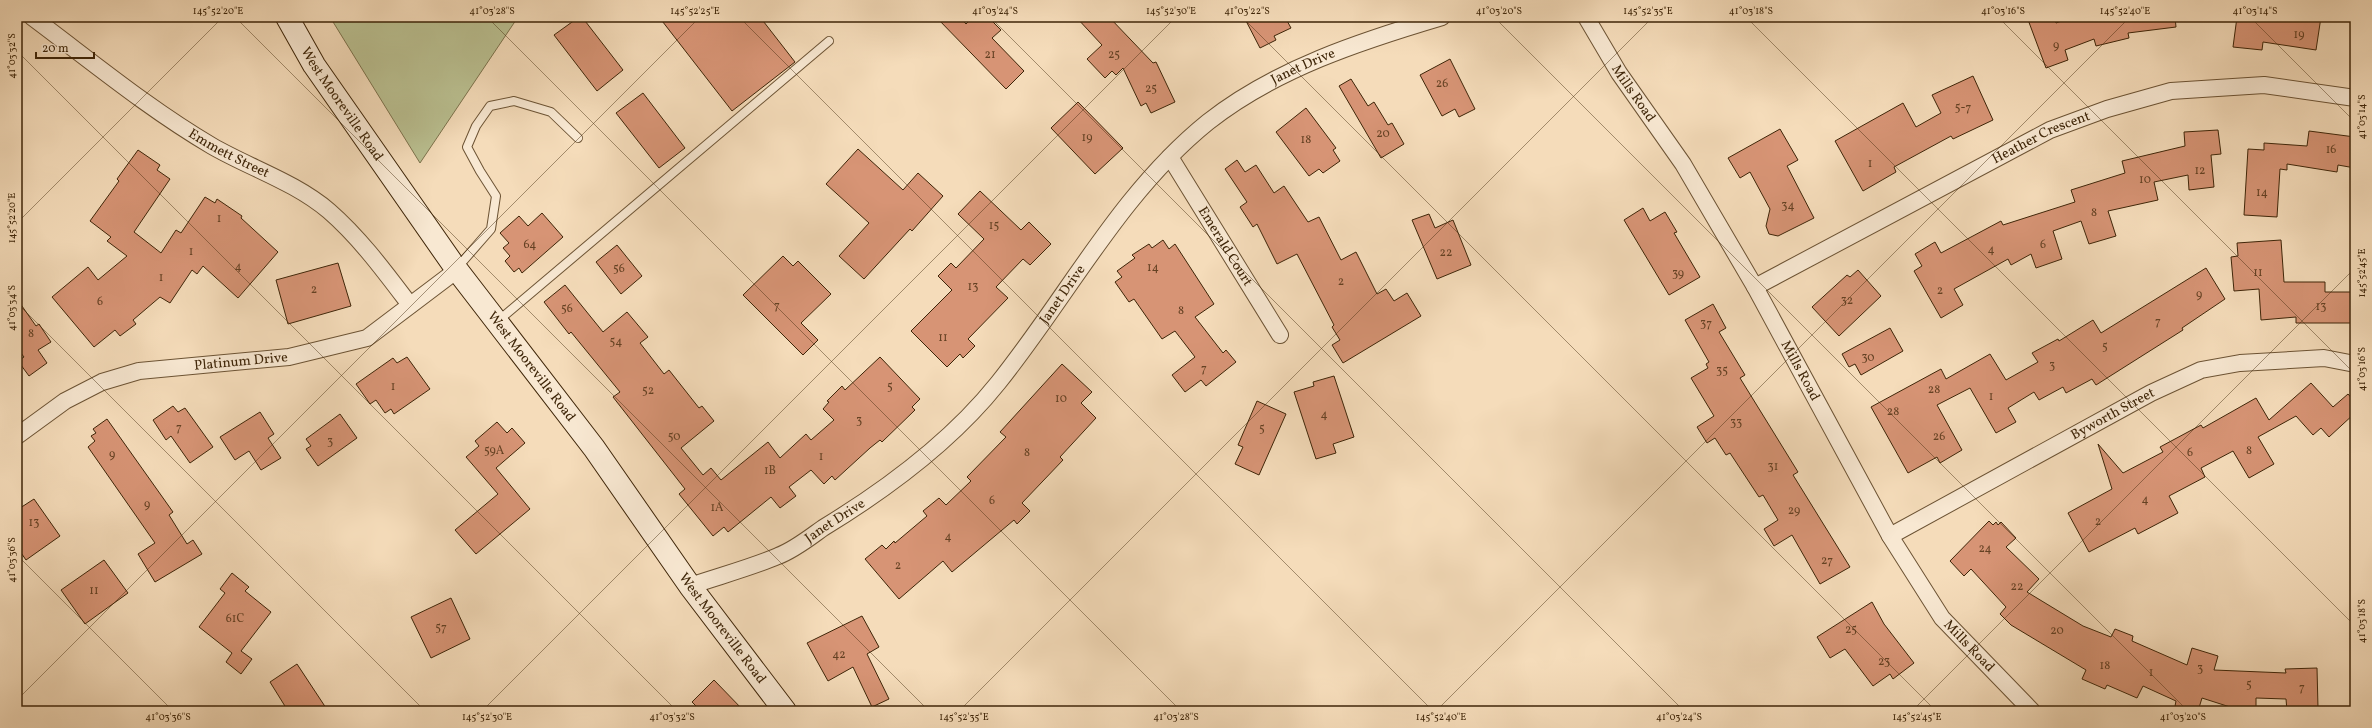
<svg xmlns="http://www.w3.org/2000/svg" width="2372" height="728" font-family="Vollkorn,serif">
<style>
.green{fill:#bac091;stroke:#7c724c}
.building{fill:#d79475;stroke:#3e2508}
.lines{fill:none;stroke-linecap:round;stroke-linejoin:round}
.lane-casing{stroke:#6c5334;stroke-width:10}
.street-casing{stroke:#6c5334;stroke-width:18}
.secondary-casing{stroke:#3e2508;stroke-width:24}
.lane{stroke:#f8e8d2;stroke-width:8}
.street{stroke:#f8e8d2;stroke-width:16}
.secondary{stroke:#f8e8d2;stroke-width:22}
.ticks{fill:none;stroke:#3e2508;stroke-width:1;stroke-opacity:0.45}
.labels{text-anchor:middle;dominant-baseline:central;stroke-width:4;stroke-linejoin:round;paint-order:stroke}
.number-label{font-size:12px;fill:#644123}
.street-label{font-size:14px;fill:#3e2508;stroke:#f8e8d2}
.neatline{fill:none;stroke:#3e2508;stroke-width:1.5}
.ticks-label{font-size:10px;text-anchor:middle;fill:#3e2508}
</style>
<rect width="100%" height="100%" fill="#f5dcba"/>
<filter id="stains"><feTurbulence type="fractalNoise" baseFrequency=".005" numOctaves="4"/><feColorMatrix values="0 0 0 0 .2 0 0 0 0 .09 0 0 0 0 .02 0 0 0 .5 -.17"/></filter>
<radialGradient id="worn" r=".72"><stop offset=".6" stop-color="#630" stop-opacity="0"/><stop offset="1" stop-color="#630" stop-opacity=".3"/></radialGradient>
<path class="green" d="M330,17h188l-98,146z"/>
<path class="building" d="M579,17h3l41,53 -26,21 -43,-56z
M659,17h101l35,45 -63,49z
M936,17h24l6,7 7,-7h15l13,13 -9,8 32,33 -18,18z
M1076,17h33l44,46 3,-1 19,40 -24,11 -5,-10 -5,3 -18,-38 -7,7 -4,-4 -7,7 -18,-19 15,-14z
M1244,17h41l6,11 -17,8 2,4 -16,8z
M2027,17h27l2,6 17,-6h102l1,10 -48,6 1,5 -33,8 -2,-7 -29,11 3,10 -22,8z
M2237,17h84l-5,33 -53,-8 -1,8 -29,-3z
M1450,59l25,50 -16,8 -4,-8 -13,7 -22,-41z
M1973,76l20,44 -40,19 -2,-3 -57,31 2,5 -33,19 -28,-50 68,-38 13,24 25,-14 -9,-18z
M1351,79l17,27 6,-4 14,23 4,-2 12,21 -23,14 -42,-72z
M643,93l42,55 -26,20 -43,-55z
M1078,102l45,46 -28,26 -44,-46z
M1306,108l30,40 -3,2 7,11 -17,12 -4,-4 -10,7 -33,-44z
M1780,129l18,31 -11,6 27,52 -36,18 -9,-2 -3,-8 4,-17 -20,-37 -10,6 -12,-20z
M2218,130l3,24 -10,1 3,32 -25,3 -1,-15 -34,7 4,18 -50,11 8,25 -27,8 -8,-23 -28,10 9,28 -26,9 -5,-14 -20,11 -3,-6 -54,30 9,16 -22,13 -27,-47 8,-5 -7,-12 20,-12 6,11 60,-32 2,4 72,-23 -4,-12 54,-17 -3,-12 63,-15 -1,-14z
M2309,131l46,6v31l-17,-3 -1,7 -50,-8v6l-7,-1 -3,48 -33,-2 4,-66 16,1v-7l43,3z
M858,149l45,41 15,-17 25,23 -31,35 -2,-2 -46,50 -25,-23 30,-33 -43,-39z
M138,150l22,15 -3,5 13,9 -36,53 27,21 15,-23 5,3 24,-36 10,6 2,-4 25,17 -1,2 37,34 -40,46 -35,-32 -6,8 -5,-4 -22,33 -10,-6 -27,23 3,4 -16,12 -5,-6 -21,17 -42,-50 36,-30 10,13 29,-24 -20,-15 4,-4 -21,-16 29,-40 -2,-2z
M1237,160l8,12 11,-7 18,28 10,-7 24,36 11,-5 22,43 15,-8 21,42 9,-5 8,12 13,-8 14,23 -78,47 -11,-18 8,-5 -8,-13 2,-2 -37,-71 -20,10 -20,-40 -4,3 -13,-20 7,-5 -22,-33z
M980,191l41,39 8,-8 22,22 -21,21 -7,-6 -27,28 12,11 -40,41 7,7 -12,12 -3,-4 -13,13 -36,-36 41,-41 -14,-14 13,-13 5,5 28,-29 -26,-25z
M1643,208l7,13 15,-9 12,20 -3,1 26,44 -31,18 -45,-75z
M542,213l21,24 -41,36 -3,-5 -5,4 -9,-11 5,-5 -7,-8 6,-5 -9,-10 19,-17 9,10z
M1429,214l6,14 18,-8 18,45 -34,14 -25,-59z
M1163,240l6,9 6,-5 39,60 -19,13 28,36 3,-3 10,12 -30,24 -5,-6 -16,12 -13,-17 23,-18 -20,-26 -13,8 -28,-40 -5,3 -14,-20 7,-5 -5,-6 18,-13 -3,-3 17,-11 3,4z
M2281,240l3,42h41v10h30v31h-59v-6l-35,3 -2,-31 -25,2 -3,-34 7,-1 -1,-13z
M617,245l25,31 -21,18 -25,-32z
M783,256l10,10 5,-5 33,33 -30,29 17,17 -15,15 -60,-60z
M338,263l13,43 -63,18 -12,-44z
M2206,268l19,31 -43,29 1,2 -87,55 -4,-6 -26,14 -3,-6 -24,13 -5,-8 -26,16 8,14 -20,11 -26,-45 -33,17 25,45 -22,13 -3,-6 -29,16 -37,-66 70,-38 5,10 44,-25 16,26 32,-18 -6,-9 26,-14 1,2 34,-21 8,13z
M1858,270l23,26 -42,40 -27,-29 35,-32 3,2z
M565,285l38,47 24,-20 21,25 -8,6 24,31 5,-4 30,38 3,-2 12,15 -33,27 22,27 8,-7 10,12 47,-38 12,16 26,-24 5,6 23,-20 -11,-11 6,-7 -2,-1 15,-15 3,4 35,-33 40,42 -8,8 3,3 -33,32 -2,-2 -10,8 -35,32 -3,-4 -8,8 -13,-14 -22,17 7,9 -16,12 -9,-11 -43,35 -4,-5 -11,9 -34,-42 6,-5 -72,-92 7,-5 -49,-60 -2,2 -25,-32z
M17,299l19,27 3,-2 12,18 -13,8 9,13 -18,13 -11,-15 6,-4 -7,-9z
M1713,304l13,24 -7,4 26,43 -5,3 58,94 -5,3 57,92 -30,17 -28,-49 -18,11 -10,-17 14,-9 -15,-25 -4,2 -29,-44 -4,2 -11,-17 -8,5 -10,-16 17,-11 -23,-38 17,-10 -2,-4 3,-2 -24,-42z
M1890,328l13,23 -42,24 -6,-11 -6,3 -7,-13z
M407,357l23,32 -36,25 -3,-5 -6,4 -9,-13 -6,4 -14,-20 37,-26 4,5z
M1062,364l30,28 -11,11 15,15 -36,39 3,3 -41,43 8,8 -13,13 -3,-4 -62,52 -9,-11 -44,38 -34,-40 17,-14 4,4 8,-8 1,2 32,-27 -4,-5 16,-13 7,7 25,-24 -4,-4 39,-40 -6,-5z
M1334,376l20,61 -21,7 3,9 -20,6 -22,-67 20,-6 -1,-4z
M2311,383l22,24 15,-13 7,8v11l-26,24 -8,-9 -8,7 -17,-19 -38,21 16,27 -25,14 -16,-27 -32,17 4,9 -36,19 9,17 -40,21 -3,-6 -46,24 -21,-39 44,-24 -14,-45 25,29 40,-21 -3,-5 41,-22 2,3 53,-30 13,22z
M1257,401l29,13 -27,61 -24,-11 8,-17 -5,-2z
M173,406l5,6 7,-4 28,39 -23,16 -19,-27 -5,4 -13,-20z
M260,412l14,22 -6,4 13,20 -20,12 -12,-19 -14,9 -15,-23z
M340,414l17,24 -39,28 -12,-17 5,-3 -5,-7z
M107,419l66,93 -4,3 18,29 6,-4 9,14 -47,28 -17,-28 17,-11 -67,-96 7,-6 -4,-5 5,-3 -3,-4z
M497,422l10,11 5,-5 13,15 -29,25 34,41 -54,45 -21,-24 43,-36 -32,-37 13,-11 -4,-5z
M34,499l26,37 -34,24 -9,-13v-37z
M1989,521l4,4 3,-3 2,3 3,-3 15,16 -10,9 33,32 -12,13 56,34 28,11 4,-8 18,7 -1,5 55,24 5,-17 26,8 -4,14 72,3 -1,-4 32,-1 1,40h-5v3h-26l-1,-12 -30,-1v13h-26v-4l-28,-9 -4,13h-6l-17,-5 1,-5 -33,-15 -6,12 -30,-13 -2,4 -23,-10 4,-9 -75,-45 -11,-11 6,-7 -35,-38 -7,7 -14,-15z
M104,560l24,33 -43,31 -24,-34z
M232,573l17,14 -4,4 26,21 -30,39 11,8 -11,15 -15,-12 6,-9 -33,-26 26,-34 -5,-4z
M451,598l19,41 -39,19 -20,-41z
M1872,602l12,22 30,39 -21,16 -3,-5 -17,12 -28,-37 -15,9 -13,-21z
M862,616l17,31 -12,7 22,45 -17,8 -19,-40 -25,14 -21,-38z
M297,664l31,47h-40l-18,-29z
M714,680l30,31h-43l-9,-9z"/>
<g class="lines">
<defs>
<path id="lane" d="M457,268l34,-39 5,-33 -16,-25 -13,-24 9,-21 14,-20 24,-5 37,11 27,26
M498,321l331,-280"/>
<g id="street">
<path id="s1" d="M32,17c59,44 117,92 180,129 38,22 83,36 117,65 31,27 56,61 81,94"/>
<path id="s2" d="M1586,17l33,56 64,91 72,123 135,249 52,82 90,93"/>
<path id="s3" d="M1170,157l110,178"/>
<path id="s4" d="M1755,287l295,-157 57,-21 64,-18 93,-6 91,13"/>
<path id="s5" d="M17,436l48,-35 37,-19 37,-11 150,-14 78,-19 90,-68"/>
<path id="s6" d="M1890,536l261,-143 50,-23 39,-7 84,-5 31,6"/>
<path id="s7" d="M690,586c29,-10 60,-18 88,-30 16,-6 31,-18 45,-28 64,-39 128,-86 175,-145 70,-87 122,-190 210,-261 67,-53 153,-81 234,-105"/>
</g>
<g id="secondary">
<path id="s8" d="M287,17l27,48 143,205 137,178 96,138 95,125"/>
</g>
</defs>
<use href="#lane" class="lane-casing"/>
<use href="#street" class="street-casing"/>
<use href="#secondary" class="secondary-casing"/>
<use href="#lane" class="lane"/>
<use href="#street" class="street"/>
<use href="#secondary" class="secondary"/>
</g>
<path class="ticks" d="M235,17l694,694M487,17l694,694M739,17l694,694M990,17l694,694M1242,17l694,694M1494,17l694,694M1746,17l609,609M1998,17l357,357M2250,17l105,105M17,51l660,660M17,223l206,-206M17,303l408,408M17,555l156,156M17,700l683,-683M482,711l694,-694M959,711l694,-694M1436,711l694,-694M1912,711l443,-443"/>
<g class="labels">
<g class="number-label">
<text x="2299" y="35">19</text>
<text x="2056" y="46">9</text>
<text x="990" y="55">21</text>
<text x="1114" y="55">25</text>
<text x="1442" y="84">26</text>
<text x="1151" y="89">25</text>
<text x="1963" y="108">5-7</text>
<text x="1383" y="134">20</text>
<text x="1087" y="138">19</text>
<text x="1306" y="140">18</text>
<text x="2331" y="150">16</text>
<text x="1870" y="164">1</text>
<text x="2200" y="171">12</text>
<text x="2145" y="180">10</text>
<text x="2262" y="193">14</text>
<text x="1788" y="206">34</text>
<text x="2094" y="213">8</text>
<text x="219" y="219">1</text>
<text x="994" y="226">15</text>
<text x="530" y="245">64</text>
<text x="2043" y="245">6</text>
<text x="1991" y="250">4</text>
<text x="191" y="252">1</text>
<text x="1446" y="253">22</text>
<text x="238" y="267">4</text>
<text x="1153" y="268">14</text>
<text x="619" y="269">56</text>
<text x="2258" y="273">11</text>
<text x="1678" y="274">39</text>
<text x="161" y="278">1</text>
<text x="1341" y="282">2</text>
<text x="973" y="287">13</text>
<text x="314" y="290">2</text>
<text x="1940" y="291">2</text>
<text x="2199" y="295">9</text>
<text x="1847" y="301">32</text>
<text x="100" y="302">6</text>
<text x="777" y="306">7</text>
<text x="2321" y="307">13</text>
<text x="567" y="309">56</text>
<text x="1181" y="311">8</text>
<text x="2158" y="322">7</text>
<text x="1706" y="324">37</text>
<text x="31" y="334">8</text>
<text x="943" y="338">11</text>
<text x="616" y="342">54</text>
<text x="2105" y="347">5</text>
<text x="1868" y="358">30</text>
<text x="2052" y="366">3</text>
<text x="1204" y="369">7</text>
<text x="1722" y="371">35</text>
<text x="393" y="387">1</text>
<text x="890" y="387">5</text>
<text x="1934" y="390">28</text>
<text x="648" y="391">52</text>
<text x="1991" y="397">1</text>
<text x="1061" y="399">10</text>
<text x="1893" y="412">28</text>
<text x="1324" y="415">4</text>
<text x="859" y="421">3</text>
<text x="1736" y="423">33</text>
<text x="179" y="428">7</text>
<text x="1262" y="429">5</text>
<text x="674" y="437">50</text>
<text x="1939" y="437">26</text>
<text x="330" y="442">3</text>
<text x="494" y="451">59A</text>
<text x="2249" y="451">8</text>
<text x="1027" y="453">8</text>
<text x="2190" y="453">6</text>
<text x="112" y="455">9</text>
<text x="821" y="457">1</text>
<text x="1773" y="467">31</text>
<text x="770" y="471">1B</text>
<text x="2145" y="500">4</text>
<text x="992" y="501">6</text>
<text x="147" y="505">9</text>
<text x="717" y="508">1A</text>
<text x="1794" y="511">29</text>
<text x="2098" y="522">2</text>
<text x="34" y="523">13</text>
<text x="948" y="537">4</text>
<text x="1985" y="549">24</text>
<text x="1827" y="561">27</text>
<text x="898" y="566">2</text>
<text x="2017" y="587">22</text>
<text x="94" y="591">11</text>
<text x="235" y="619">61C</text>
<text x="441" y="628">57</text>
<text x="1851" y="630">25</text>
<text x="2057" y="631">20</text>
<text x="839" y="655">42</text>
<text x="1884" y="662">23</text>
<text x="2105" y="666">18</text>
<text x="2200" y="669">3</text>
<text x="2151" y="673">1</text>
<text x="2249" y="685">5</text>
<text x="2302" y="688">7</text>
</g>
<g class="street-label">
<text stroke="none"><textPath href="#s7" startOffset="821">Janet Drive</textPath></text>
<text stroke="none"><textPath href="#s2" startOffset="90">Mills Road</textPath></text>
<text stroke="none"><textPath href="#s8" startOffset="103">West Mooreville Road</textPath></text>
<text stroke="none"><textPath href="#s4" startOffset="323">Heather Crescent</textPath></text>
<text stroke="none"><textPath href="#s1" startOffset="240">Emmett Street</textPath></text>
<text stroke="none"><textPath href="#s3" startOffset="105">Emerald Court</textPath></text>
<text stroke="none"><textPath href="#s7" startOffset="484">Janet Drive</textPath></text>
<text stroke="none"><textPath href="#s5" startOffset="242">Platinum Drive</textPath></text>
<text stroke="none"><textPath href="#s8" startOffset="427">West Mooreville Road</textPath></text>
<text stroke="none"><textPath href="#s2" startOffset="414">Mills Road</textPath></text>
<text stroke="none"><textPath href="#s6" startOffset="254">Byworth Street</textPath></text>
<text stroke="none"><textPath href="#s7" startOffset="160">Janet Drive</textPath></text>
<text stroke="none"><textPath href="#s8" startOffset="751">West Mooreville Road</textPath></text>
<text stroke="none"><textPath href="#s2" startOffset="738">Mills Road</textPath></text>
</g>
</g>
<rect width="2372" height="728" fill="none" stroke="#f5dcba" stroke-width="44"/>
<path d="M36 52v6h58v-6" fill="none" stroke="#3e2508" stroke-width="2"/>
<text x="42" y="52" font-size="12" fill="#3e2508" stroke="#f8e8d2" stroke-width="3" paint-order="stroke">20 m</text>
<rect x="22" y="22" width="2328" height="684" class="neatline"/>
<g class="ticks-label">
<text x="218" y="14">145°52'20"E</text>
<text x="492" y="14">41°03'28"S</text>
<text x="695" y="14">145°52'25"E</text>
<text x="995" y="14">41°03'24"S</text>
<text x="1171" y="14">145°52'30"E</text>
<text x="1247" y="14">41°03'22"S</text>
<text x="1499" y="14">41°03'20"S</text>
<text x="1648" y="14">145°52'35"E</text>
<text x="1751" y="14">41°03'18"S</text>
<text x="2003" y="14">41°03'16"S</text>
<text x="2125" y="14">145°52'40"E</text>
<text x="2255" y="14">41°03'14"S</text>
<text transform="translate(11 56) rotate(-90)" y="4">41°03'32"S</text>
<text transform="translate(2361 117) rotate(-90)" y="4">41°03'14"S</text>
<text transform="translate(11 218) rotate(-90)" y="4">145°52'20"E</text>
<text transform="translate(2361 273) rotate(-90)" y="4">145°52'45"E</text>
<text transform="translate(11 308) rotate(-90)" y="4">41°03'34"S</text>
<text transform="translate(2361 369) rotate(-90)" y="4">41°03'16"S</text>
<text transform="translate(11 560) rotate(-90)" y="4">41°03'36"S</text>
<text transform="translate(2361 621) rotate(-90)" y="4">41°03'18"S</text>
<text x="168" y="720">41°03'36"S</text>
<text x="487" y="720">145°52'30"E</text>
<text x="672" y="720">41°03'32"S</text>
<text x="964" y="720">145°52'35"E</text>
<text x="1176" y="720">41°03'28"S</text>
<text x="1441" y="720">145°52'40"E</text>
<text x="1679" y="720">41°03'24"S</text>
<text x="1917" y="720">145°52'45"E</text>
<text x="2183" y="720">41°03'20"S</text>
</g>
<rect width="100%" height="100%" filter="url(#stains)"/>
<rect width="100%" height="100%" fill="url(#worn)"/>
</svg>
